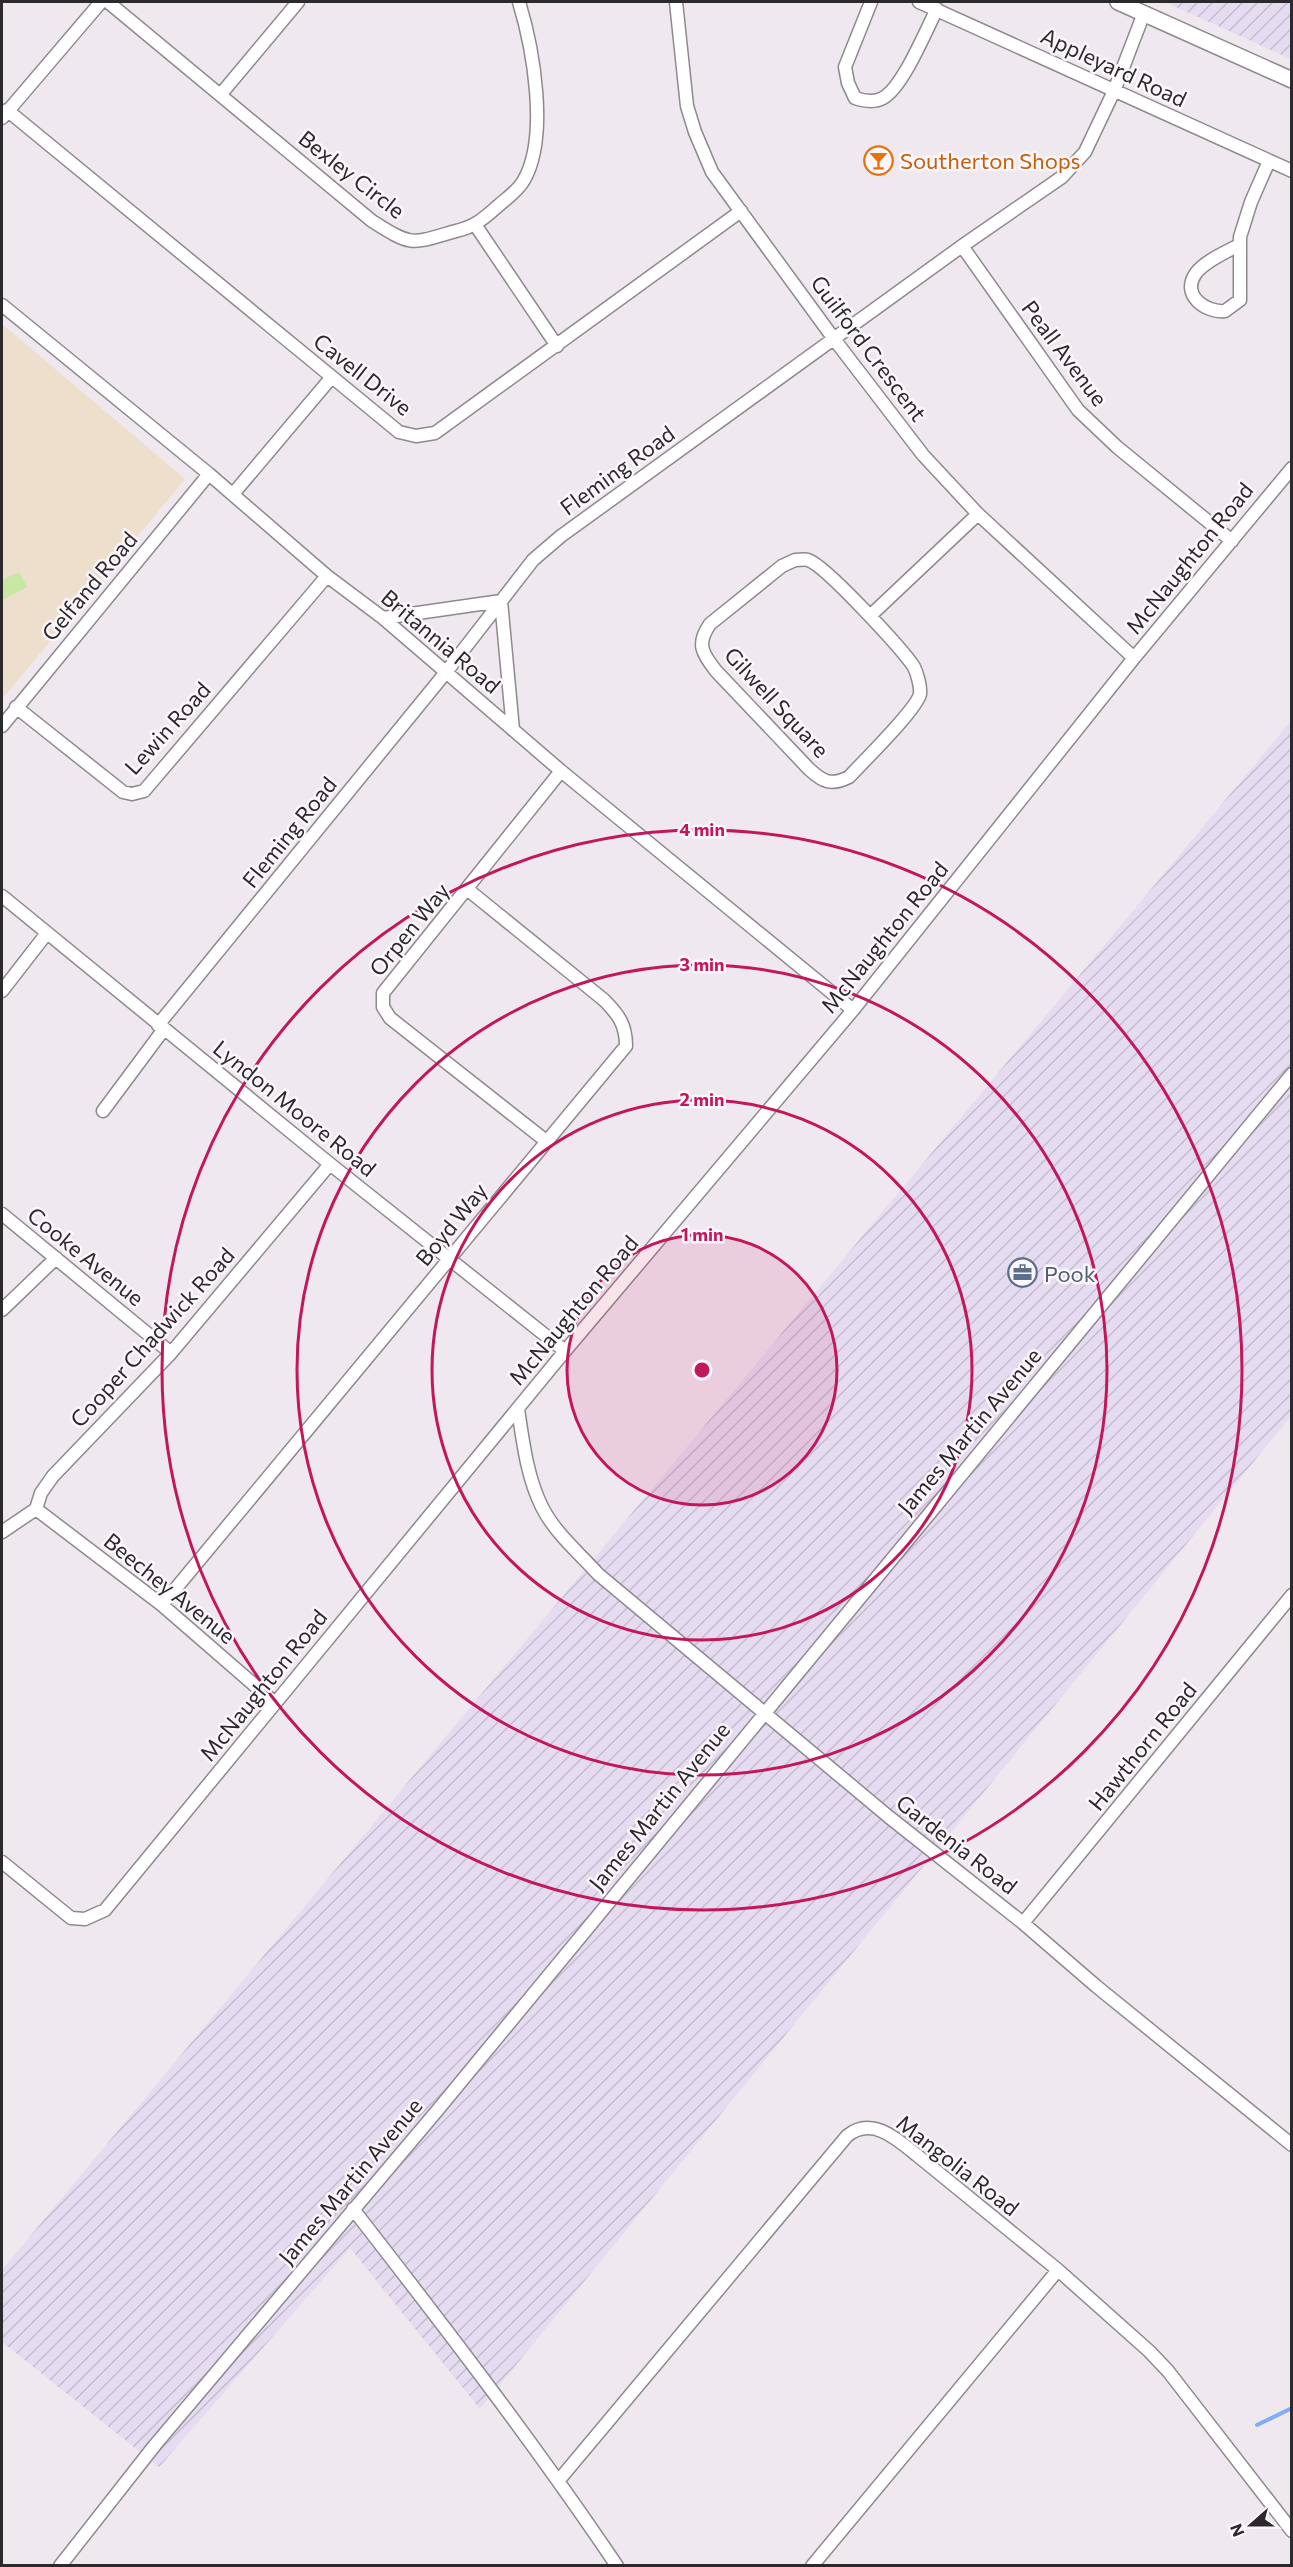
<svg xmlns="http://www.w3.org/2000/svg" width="1293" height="2567" font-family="Commissioner,sans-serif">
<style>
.industrial{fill:url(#industrial-furrows)}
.education{fill:#eddfcc}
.green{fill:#c6e8a3}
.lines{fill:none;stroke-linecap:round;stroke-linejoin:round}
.stream{stroke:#83abfa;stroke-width:4}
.minor-casing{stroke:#8f898f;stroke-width:15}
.tertiary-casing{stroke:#8f898f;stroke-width:18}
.minor{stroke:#fff;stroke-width:12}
.tertiary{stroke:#fff;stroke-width:15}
.ring{fill:none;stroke:#c2185b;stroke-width:3}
.labels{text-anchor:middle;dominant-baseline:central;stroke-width:5;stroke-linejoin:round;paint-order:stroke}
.street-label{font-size:22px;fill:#2b292b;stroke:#fcf6fd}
.food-label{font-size:22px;fill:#c56008;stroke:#fcf6fd;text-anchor:start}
.service-label{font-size:22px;fill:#4e5e75;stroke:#fcf6fd;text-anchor:start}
.centre{fill:#c2185b;stroke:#fcf6fd;stroke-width:3}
.ring-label{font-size:18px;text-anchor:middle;font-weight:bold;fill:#c2185b;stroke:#fcf6fd;stroke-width:5;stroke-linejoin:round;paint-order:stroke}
</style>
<defs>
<pattern id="industrial-furrows" width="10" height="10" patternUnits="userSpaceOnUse" patternTransform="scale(1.5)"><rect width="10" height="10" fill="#e6dcf1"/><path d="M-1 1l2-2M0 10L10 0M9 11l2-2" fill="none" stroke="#c5bdcf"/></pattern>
</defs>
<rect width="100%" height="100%" fill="#efe8ef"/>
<path class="industrial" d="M1165,2h126v57z
M1291,721v695l-811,993 -130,-161 -191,219 -157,-125v-72z"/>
<path class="education" d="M2,324l183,155 -183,220z"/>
<path class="green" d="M19,572l8,15 -25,13v-20z"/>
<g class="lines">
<path class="stream" d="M1257,2425l35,-17"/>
<defs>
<path id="minor" d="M108,2l264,219c41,26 39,23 84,10 20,-5 27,-12 42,-25 9,-8 20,-15 26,-26 25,-44 9,-132 -5,-178
M676,2l11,104 8,26 17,40 122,167 89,116 55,59 156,144
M871,2l-26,65 3,16 7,15c9,3 19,5 28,0 20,-11 42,-66 54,-89
M919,2l373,169
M221,94l77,-92
M7,110l392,322 17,4 19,-3 306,-222
M2,118l99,-116
M476,226l81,120
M1239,245c-13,7 -34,16 -43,28 -16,22 10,40 29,38l15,-11v-63l11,-35 18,-41
M962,246l116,164 39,37 115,94
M2,305l207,169 118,102 56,42 178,153 292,239
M233,494l98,-116
M795,560c4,0 10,-1 13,0 17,5 95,90 106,107 3,6 7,20 6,27 -3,15 -58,69 -71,83 -18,9 -26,5 -40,-8l-93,-98c-14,-18 -20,-27 -6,-47l72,-58z
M870,616l108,-102
M383,618l118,-17 12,129
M16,707l107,85 9,2 12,-3 183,-215
M2,726l207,-252
M2,896l328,268 235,187
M2,991l45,-58
M158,1025l289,-354 86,-111 28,-24 401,-290 100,-69 23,-25 29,-61 30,-78
M103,1111l61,-82
M546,1141l-156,-123 -7,-11v-14l178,-222
M2,1214l169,139
M2,1310l54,-52
M518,1409c5,33 9,68 24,98 13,26 37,46 56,67l291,243 134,106 73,63 196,159
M36,1509l126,96 113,98
M2,1532l34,-23 5,-16 12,-17 118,-123 159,-189
M162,1605l464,-559c0,-21 -7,-31 -22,-46l-137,-111
M2,1862l69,56 14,1 20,-9 460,-559 288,-341 281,-352 158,-190
M1023,1923l269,-328
M353,2209c91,117 181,234 264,357
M559,2480l288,-344c25,-21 51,4 71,20l140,114 91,81 19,20 124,160
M60,2566l95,-121 281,-333 856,-1038
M812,2566l246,-296"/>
<path id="tertiary" d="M1118,2l174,78"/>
</defs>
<use href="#minor" class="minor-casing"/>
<use href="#tertiary" class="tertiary-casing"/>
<use href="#minor" class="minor"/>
<use href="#tertiary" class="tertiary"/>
</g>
<circle cx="702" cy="1370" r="135" fill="#c2185b" fill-opacity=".12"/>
<g class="ring">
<circle cx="702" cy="1370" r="135"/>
<circle cx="702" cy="1370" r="270"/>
<circle cx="702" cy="1370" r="405"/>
<circle cx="702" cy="1370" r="540"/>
</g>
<defs>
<symbol id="bar-ring" viewBox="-11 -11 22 22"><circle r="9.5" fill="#fcf6fd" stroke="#e8710a" stroke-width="1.5"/><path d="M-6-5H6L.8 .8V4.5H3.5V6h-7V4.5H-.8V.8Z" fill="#e8710a"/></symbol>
<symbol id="office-ring" viewBox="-11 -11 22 22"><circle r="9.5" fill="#fcf6fd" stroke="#5c6f8a" stroke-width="1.5"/><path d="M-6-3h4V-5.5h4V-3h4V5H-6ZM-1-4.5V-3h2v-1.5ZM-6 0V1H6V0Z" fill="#5c6f8a"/></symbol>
</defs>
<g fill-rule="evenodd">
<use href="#bar-ring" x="862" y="144" width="33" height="33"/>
<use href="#office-ring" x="1006" y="1256" width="33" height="33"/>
</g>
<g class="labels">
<g class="street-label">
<text transform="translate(1114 67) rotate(25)">Appleyard Road</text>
<text transform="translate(352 174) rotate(38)">Bexley Circle</text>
<text transform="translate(869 348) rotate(53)">Guilford Crescent</text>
<text transform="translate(1065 353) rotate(53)">Peall Avenue</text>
<text transform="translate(363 374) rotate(38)">Cavell Drive</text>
<text transform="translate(617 470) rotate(-36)">Fleming Road</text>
<text transform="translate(1189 558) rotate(-51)">McNaughton Road</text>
<text transform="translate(89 586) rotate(-50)">Gelfand Road</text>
<text transform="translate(441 641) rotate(40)">Britannia Road</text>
<text transform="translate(777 702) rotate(47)">Gilwell Square</text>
<text transform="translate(167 728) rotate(-48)">Lewin Road</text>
<text transform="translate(289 832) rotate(-51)">Fleming Road</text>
<text transform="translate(409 929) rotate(-51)">Orpen Way</text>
<text transform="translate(884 937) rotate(-51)">McNaughton Road</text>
<text transform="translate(295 1108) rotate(39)">Lyndon Moore Road</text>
<text transform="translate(451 1224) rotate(-51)">Boyd Way</text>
<text transform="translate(86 1256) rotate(39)">Cooke Avenue</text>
<text transform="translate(573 1310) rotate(-50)">McNaughton Road</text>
<text transform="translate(152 1337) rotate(-48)">Cooper Chadwick Road</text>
<text transform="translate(969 1431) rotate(-50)">James Martin Avenue</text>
<text transform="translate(170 1588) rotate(39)">Beechey Avenue</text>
<text transform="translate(263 1685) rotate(-51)">McNaughton Road</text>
<text transform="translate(1142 1746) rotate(-51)">Hawthorn Road</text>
<text transform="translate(659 1806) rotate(-51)">James Martin Avenue</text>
<text transform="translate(957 1844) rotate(38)">Gardenia Road</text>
<text transform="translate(958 2165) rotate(38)">Mangolia Road</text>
<text transform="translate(350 2181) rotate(-50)">James Martin Avenue</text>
</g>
<g class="food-label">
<text x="900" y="160">Southerton Shops</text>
</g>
<g class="service-label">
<text x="1044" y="1273">Pook</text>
</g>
</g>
<circle cx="702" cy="1370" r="9" class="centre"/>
<g class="ring-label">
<text x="702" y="836">4 min</text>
<text x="702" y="971">3 min</text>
<text x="702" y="1106">2 min</text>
<text x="702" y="1241">1 min</text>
</g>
<rect width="1293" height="2567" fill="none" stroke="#2b292b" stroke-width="6"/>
<g transform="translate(1251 2525) rotate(249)" stroke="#fcf6fd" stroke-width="4.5" paint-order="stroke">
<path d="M0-4.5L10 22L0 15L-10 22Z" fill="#2b292b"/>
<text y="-9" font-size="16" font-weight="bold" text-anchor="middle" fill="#2b292b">N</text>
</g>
</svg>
